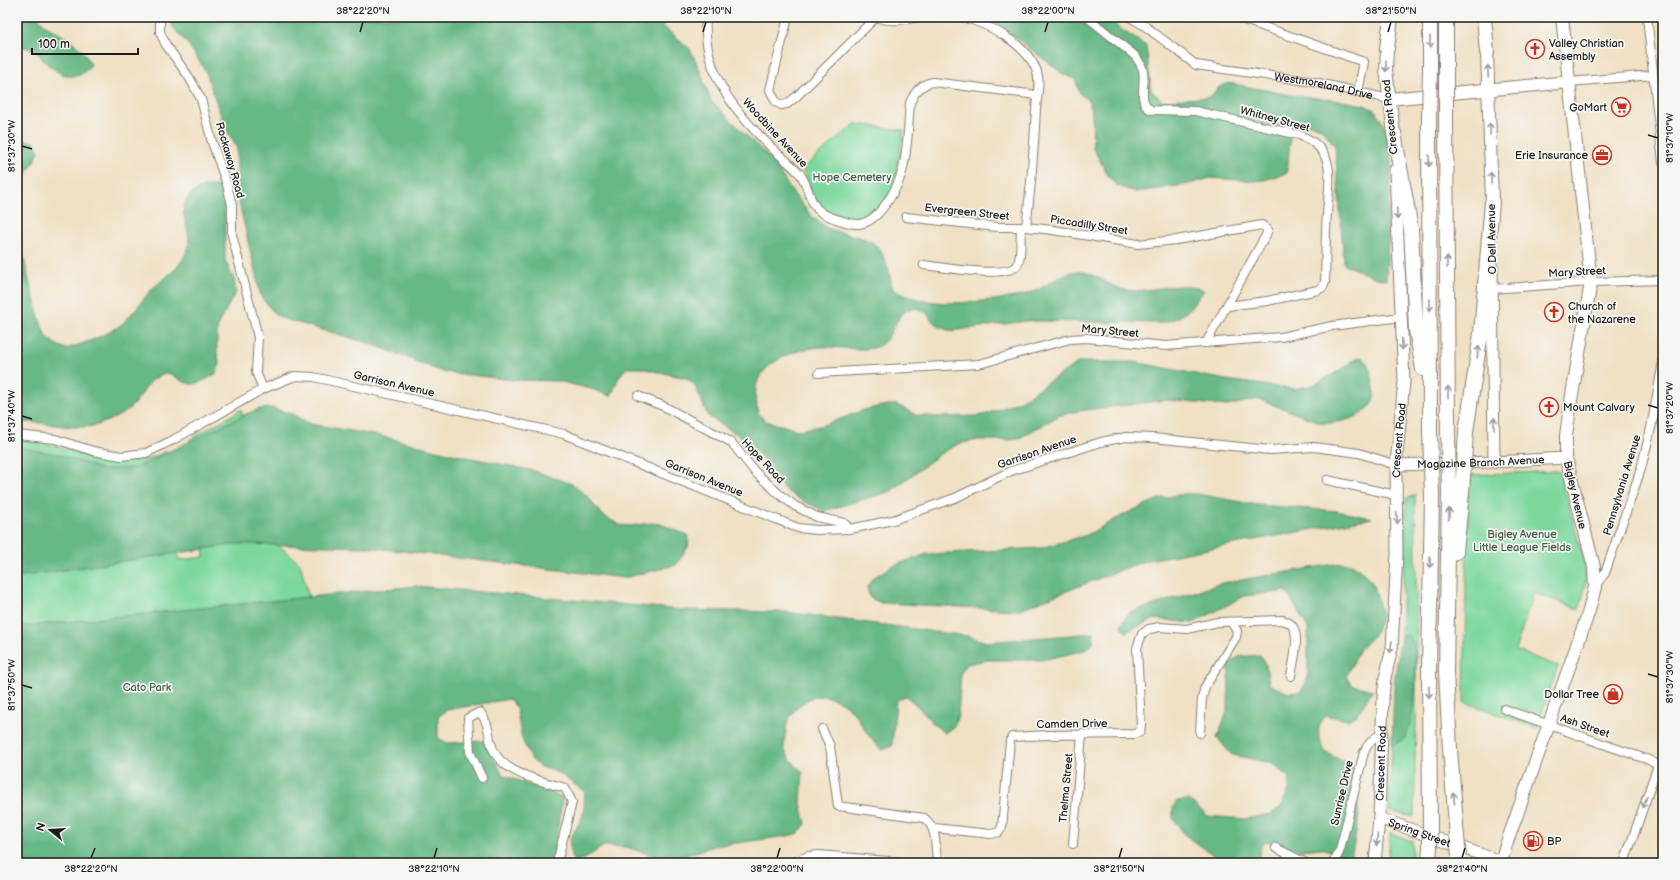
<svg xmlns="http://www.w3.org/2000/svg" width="1680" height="880" font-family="'Balsamiq Sans',sans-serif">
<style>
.green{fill:#7dd89e;stroke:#4c7a5d}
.forest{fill:#66b885;stroke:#416a50}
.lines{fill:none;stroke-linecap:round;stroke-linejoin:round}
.street-casing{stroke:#867e70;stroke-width:10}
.secondary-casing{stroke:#867e70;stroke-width:13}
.primary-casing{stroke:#867e70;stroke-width:14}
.highway-casing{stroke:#867e70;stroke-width:16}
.street{stroke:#fff;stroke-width:8}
.secondary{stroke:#fff;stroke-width:11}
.primary{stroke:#fff;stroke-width:12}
.highway{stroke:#fff;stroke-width:14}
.highway-bridge-casing{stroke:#867e70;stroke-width:16;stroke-linecap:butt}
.highway-bridge{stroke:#fff;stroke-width:14}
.oneway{stroke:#999}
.ticks{fill:none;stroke:#1c1c1c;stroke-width:1.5}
.labels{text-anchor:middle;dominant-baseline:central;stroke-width:3.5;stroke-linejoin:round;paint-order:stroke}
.poi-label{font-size:11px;fill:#1c1c1c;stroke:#f6f6f2;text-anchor:start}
.street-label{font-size:11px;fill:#1c1c1c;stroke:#f6f6f2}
.park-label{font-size:11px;fill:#3e5e4a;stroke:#f6f6f2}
.neatline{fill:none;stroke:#1c1c1c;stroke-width:1.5}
.ticks-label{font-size:10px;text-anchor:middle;fill:#1c1c1c}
</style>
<rect width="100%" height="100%" fill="#f6f6f2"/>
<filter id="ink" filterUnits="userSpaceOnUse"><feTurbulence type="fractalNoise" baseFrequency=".025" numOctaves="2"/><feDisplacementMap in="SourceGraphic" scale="8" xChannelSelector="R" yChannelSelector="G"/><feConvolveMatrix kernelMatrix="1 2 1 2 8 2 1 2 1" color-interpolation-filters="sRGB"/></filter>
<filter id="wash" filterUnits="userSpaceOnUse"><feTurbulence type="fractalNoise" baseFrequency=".012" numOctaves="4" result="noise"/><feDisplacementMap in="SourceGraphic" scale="16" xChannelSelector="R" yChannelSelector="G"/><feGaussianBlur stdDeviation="0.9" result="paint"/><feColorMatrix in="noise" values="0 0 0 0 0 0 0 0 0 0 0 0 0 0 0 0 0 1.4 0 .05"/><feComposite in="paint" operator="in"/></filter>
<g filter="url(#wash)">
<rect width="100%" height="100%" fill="#f0e1c5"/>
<path class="green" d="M855,124l49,6 -10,57 -19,26 -12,6 -7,2 -33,-11 -10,-15 -11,-26z
M241,410l33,135 3,-1 23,19 42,160 -325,115v-398c55,1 94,39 150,11l12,109 25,-3 -14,-118z
M1557,471l3,2 26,96c0,15 -2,26 -7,40l-45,-16 -19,57 43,16 -21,62 -73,-26 4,-227z
M1415,494c2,107 2,215 -1,323l-26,-6 4,-65 8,-5 6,-106 -5,2 5,-138z
M1390,833l22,8v22h-24z"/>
<path class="forest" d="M17,17h21c7,11 22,16 33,24 9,6 15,14 20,24 -13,18 -27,12 -43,0 -5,-5 -9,-12 -16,-15 -4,-3 -10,-4 -15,-4z
M171,17h485l10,12 24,20 9,19 12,33 62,60 17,28 22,28 17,12 33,9 10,4 8,7 8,19 5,22c31,16 65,14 98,10 15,-1 30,-3 44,-9 13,-5 23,-16 38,-19 20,-3 34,15 53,18 26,4 50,-11 78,0 -14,20 -19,28 -44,33l-133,-2 -77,10 -10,-4 -8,-6 -6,-9 -10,-4c-2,1 -6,1 -9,2 -14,8 -15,34 -34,38 -13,3 -38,-2 -52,-1 -22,1 -56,13 -64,36 -3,10 0,21 1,30l8,8 32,9 23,-4 43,-16 23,-5h10l19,10 23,2 37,-1 11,-2 33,-13 59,-39h56l91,18 68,9 20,-4 30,-17 7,-7 11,-4c7,8 9,14 11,25 1,4 2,11 1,15 -3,20 -36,27 -52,26l-64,-24 -31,7 -61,-6 -88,11 -20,5 -37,21 -11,3h-32l-20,4 -18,10 -49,37 -66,20 -21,-9 -19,-12 -8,-9 -17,-26 -14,-15 -38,-24 -14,-32 -8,-6 -45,-10h-15l-7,9 -8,19 -20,-7 -33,-8 -45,-1 -70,-8 -74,-29 -85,-24 -9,-5 -14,-17 -24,-103v-46l-12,-20 -19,-56 -18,-28 -15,-17z
M989,17h114l43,29 5,44 11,11 48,-4 8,-9 10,-5 63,12 51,6 22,4 11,5 6,9 9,21 2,12 -6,128 -13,-3 -29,-13 -9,-118 -14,-18 -11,-4 -10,2 -9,6 -4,41 -23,7 -10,1 -44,-3 -25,7 -48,7 -11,-3 -10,-4 -7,-8 -16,-29 -1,-36 -3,-11 -9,-7 -5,-15 -12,-5z
M17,139l18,3 4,10c-6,14 -16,25 -22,39z
M205,186h11l9,5v69l9,19 2,13 -17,30 -2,10v21l3,11 -4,10c-24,13 -24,14 -47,-1 -22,4 -23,19 -37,33 -7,8 -20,13 -29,17 -27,11 -58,-4 -86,0v-200l12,58 13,46 4,9 9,8 11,5c19,-6 40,-13 56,-25 11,-10 20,-24 30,-35 12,-11 29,-21 35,-38 9,-27 -23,-46 18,-65z
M271,408l21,6 18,10 71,12 71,18 79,16 41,14 16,13 13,17 18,11 11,1 21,-3 10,1 28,12 -1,11 -12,18 -52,13 -256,-31 -130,-3 -221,33v-130l40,7 47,16 33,-3 111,-54 12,-4z
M1183,494h14l61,11 79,6 35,7 -228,43 -126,49 -137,-7 -11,-5 -3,-11 6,-9 19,-12 35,-12 114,-6 46,-13 40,-22 31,-14z
M1341,563l10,1 9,5 14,16 8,30 -7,19 -15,15 -14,27 6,9 21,5 -17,26 -9,4 -21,-5c-12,14 -7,21 -1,37l28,14 6,51 -8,42 -29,-11 -21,2 -29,-9 -10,3 -3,11 5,8h-39l-40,-28 -12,-17v-11l4,-6 12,-1 19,16 37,3 26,-5 10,-7 9,-20 -2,-11 -16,-13 -40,-8 -15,-17 11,-29 1,-45 9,-7 22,-2 6,9 3,21 20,8 11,-1 6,-9 2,-10v-45l-22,-37 -41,5 -52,27 -39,-4 -28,13 -6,-6 9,-13 93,-30z
M415,586l269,24 102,2 181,24 19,6 108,-9 -1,10 -8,7 -42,10h-55l-21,4 -6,9 -3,43 -4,10 -9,7c-16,-10 -24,-27 -40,-37l-9,5 -4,45 -10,4c-22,-17 -21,-44 -53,-53 -18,-5 -36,10 -42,27 -1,4 -1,9 -2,12 0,4 -1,9 -1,12 3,10 12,17 19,25l-2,30 5,21 -7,9 -11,3 -74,10 -34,11h-22l-32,-10 -22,-1 -20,13 -10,2c-12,-22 3,-28 9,-47 2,-7 1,-16 2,-22l-26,-19 -20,-7 -8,-7 -9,-20 -6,-32 -7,-8 -62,11 -9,7v21l9,5 37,-2 19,34 60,22 -11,66h-535v-236z
M1406,635l5,2c9,19 4,81 -6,101l-13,8 2,-63 6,-41 1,-5z"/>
</g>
<g filter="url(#ink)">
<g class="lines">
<defs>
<g id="street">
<path d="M160,17v15l6,13 23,32 12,22 11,43 15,43 5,20v30l26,102 -2,35 7,17"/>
<path d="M706,17c-4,55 28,94 65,130 9,9 20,17 29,27 9,11 9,31 22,39 7,4 30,12 37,11 20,-2 38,-35 43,-52 6,-21 6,-46 8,-69 4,-10 11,-19 23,-21l104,13"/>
<path d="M788,17l-18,73 6,12 5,3 6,-1 9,-7 80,-80"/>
<path d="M876,17c14,6 30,2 45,0"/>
<path d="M961,17c26,6 64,26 75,52 5,12 1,28 0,40 -2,39 -5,79 -10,118"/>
<path d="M1087,17l47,38c4,5 8,9 9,16 3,13 -6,31 8,39l44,1 104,24c39,14 30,46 28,79 -2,22 -1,45 -2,68l-2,5 -5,3 -51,11 -40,5"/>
<path id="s1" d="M1130,17l15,9 51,39 118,17 75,17"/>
<path d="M1236,17l128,45 -6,30"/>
<path d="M1647,17l16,146"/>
<path d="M1569,82l84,-7"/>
<path d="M906,217l91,10h29l27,3 85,14 38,-4 86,-15 6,5 -2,5 -60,108"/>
<path d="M924,265c16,2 84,14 93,0 5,-7 3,-28 4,-37"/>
<path d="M1492,289l99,-7 72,-2"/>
<path d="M819,373l160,-9 91,-25 17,-1 78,8 116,-9 51,-11 69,-9"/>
<path d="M638,396l25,10 68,36 24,30 24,22 16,12 22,11 27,6 6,6"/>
<path d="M17,435l38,4 38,12 28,5 25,-3 27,-13 90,-51 32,-13 19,1 250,57 234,94 19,2 33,-1 43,-9 62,-22 56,-27 90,-29 25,-5 27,1 117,12 44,-3 45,6 37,12"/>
<path d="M1327,480l69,15"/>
<path d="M1595,586l10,-13 36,-104 10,-41 12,-66"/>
<path d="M1504,709l102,36 43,15 9,5 -34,98"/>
<path d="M822,729l8,17 8,60 86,12c14,10 11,29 13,45"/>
<path d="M1200,733l2,-35 3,-11 31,-50 1,-6 -6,-9"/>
<path d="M482,778l-12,-26 -2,-34 12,-6c11,14 7,22 13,37 10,25 49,32 72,39l7,14 -15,61"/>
<path d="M934,828l57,6 8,-2 3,-5 8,-86 2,-4 35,-2 87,-1 6,-2 1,-7 -4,-77 5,-14 7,-5 11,-2 27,2 31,-7 65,-2c4,2 8,3 10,7 7,10 0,38 -2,49"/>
<path d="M1073,844l9,-110"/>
<path d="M1276,848l30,15"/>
<path d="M791,863l17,-7 11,-1 92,8"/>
<path d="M1331,863l5,-4 4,-9 24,-98c4,-9 9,-14 18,-18"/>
</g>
<g id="secondary">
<path d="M1492,267l2,195"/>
<path id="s2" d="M1396,465l98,-3 72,-4"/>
<path id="s3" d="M1379,818l126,45"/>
<path id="s4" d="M1375,863l4,-45 4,-120 2,-20 7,-30 5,-94 -1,-89 8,-84 -9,-211"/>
</g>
<path id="primary" d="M1387,49l-1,21 8,63
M1487,52l5,150
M1389,99l180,-17
M1501,863l4,-15 83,-234 7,-27 -1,-20 -28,-109v-23l6,-40 19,-113 -29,-265"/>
<path id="highway" d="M1484,17l3,35
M1387,49l4,-32
M1446,66v-49
M1430,68v-51
M1446,119l2,312
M1429,122l1,309
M1394,133l17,96 5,101 7,39
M1466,432l15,-99 11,-131
M1449,495l-3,177 4,77 7,88
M1456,552l6,-59
M1430,826l-1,-159 3,-172
M1429,863l1,-17"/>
</defs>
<use href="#street" class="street-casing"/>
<use href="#secondary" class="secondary-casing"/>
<use href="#primary" class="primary-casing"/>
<use href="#highway" class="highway-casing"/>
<use href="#street" class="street"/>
<use href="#secondary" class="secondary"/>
<use href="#primary" class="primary"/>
<use href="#highway" class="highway"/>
<defs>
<path id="highway-bridge" d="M1446,66v53
M1429,122l1,-54
M1430,431l2,64
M1448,431l1,64
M1462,493l4,-61
M1457,837l2,19
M1430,846v-20"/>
</defs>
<use href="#highway-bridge" class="highway-bridge-casing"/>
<use href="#highway-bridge" class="highway-bridge"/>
</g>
<defs><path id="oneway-shaft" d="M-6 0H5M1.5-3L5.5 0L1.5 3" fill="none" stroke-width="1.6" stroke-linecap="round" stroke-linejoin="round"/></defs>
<g class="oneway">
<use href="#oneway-shaft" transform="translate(1430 42) rotate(90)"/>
<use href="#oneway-shaft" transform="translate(1386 66) rotate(91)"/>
<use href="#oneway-shaft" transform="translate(1488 71) rotate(-92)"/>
<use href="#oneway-shaft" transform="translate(1490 129) rotate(-92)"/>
<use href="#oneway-shaft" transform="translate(1429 161) rotate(90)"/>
<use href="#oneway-shaft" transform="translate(1491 178) rotate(-92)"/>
<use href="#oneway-shaft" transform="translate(1397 214) rotate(87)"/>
<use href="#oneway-shaft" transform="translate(1447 262) rotate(-90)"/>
<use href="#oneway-shaft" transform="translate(1430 305) rotate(90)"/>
<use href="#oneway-shaft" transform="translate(1402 344) rotate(87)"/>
<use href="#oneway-shaft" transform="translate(1478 352) rotate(-81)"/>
<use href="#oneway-shaft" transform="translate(1448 392) rotate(-90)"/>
<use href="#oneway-shaft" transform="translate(1494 423) rotate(-91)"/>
<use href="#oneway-shaft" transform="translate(1449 514) rotate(-89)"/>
<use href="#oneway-shaft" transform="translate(1397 518) rotate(87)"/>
<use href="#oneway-shaft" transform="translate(1430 562) rotate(91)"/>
<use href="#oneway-shaft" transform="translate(1391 647) rotate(98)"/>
<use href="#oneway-shaft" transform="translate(1429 692) rotate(90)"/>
<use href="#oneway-shaft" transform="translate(1454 798) rotate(-95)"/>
<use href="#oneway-shaft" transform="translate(1645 802) rotate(109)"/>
<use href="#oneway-shaft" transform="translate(1377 840) rotate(95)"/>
</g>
</g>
<path class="ticks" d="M360,32l3,-10M703,32l3,-10M1045,32l3,-10M1388,32l3,-10M1648,135l10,3M22,146l10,3M1648,405l10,3M22,416l10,3M1648,674l10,3M22,685l10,3M91,858l4,-10M434,858l3,-10M777,858l3,-10M1119,858l3,-10M1462,858l3,-10"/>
<defs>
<symbol id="church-ring" viewBox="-11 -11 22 22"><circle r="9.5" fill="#f6f6f2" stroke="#c8321e" stroke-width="1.5"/><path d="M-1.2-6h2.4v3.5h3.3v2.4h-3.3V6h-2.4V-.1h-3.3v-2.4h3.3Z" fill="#c8321e"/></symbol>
<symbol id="supermarket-ring" viewBox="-11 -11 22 22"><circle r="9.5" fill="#f6f6f2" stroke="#c8321e" stroke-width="1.5"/><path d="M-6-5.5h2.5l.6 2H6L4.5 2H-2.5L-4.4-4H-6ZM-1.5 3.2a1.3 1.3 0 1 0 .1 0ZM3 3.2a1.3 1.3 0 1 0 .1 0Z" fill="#c8321e"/></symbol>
<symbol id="office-ring" viewBox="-11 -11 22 22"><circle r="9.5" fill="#f6f6f2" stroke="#c8321e" stroke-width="1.5"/><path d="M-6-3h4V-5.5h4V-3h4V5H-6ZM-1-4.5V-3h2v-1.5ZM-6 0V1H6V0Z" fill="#c8321e"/></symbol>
<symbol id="shop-ring" viewBox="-11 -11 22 22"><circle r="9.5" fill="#f6f6f2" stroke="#c8321e" stroke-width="1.5"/><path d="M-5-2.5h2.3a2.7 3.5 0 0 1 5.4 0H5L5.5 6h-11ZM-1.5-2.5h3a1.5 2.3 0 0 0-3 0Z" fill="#c8321e"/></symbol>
<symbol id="fuel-ring" viewBox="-11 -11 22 22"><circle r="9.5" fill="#f6f6f2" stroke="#c8321e" stroke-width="1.5"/><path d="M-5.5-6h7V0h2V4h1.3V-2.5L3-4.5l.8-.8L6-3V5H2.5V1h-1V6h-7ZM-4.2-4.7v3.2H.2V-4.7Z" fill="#c8321e"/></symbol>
</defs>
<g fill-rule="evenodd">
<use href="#church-ring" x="1524" y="38" width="22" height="22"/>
<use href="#supermarket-ring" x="1610" y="96" width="22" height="22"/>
<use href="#office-ring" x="1591" y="144" width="22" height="22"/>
<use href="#church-ring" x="1543" y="301" width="22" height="22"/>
<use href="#church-ring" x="1538" y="396" width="22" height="22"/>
<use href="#shop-ring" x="1602" y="683" width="22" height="22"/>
<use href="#fuel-ring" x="1522" y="830" width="22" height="22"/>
</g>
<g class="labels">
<g class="poi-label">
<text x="1549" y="43">Valley Christian<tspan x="1549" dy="13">Assembly</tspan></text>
<text x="1607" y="107" text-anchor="end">GoMart</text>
<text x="1588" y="155" text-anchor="end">Erie Insurance</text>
<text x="1568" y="306">Church of<tspan x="1568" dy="13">the Nazarene</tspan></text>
<text x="1563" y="407">Mount Calvary</text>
<text x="1599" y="694" text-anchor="end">Dollar Tree</text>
<text x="1547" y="841">BP</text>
</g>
<g class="street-label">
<text stroke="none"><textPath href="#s1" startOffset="211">Westmoreland Drive</textPath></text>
<text transform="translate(1390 117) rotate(-96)">Crescent Road</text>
<text transform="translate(1275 119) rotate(15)">Whitney Street</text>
<text transform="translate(775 133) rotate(47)">Woodbine Avenue</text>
<text transform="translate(230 160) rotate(74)">Rockaway Road</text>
<text transform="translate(967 212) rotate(6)">Evergreen Street</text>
<text transform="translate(1089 225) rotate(9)">Piccadilly Street</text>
<text transform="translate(1492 239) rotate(-91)">O Dell Avenue</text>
<text transform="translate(1577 272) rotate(-3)">Mary Street</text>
<text transform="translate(1110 331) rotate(5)">Mary Street</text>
<text transform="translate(394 384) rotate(13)">Garrison Avenue</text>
<text stroke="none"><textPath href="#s4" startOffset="424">Crescent Road</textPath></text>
<text transform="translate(1037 452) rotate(-19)">Garrison Avenue</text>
<text transform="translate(763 461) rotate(47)">Hope Road</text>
<text stroke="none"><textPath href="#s2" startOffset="85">Magazine Branch Avenue</textPath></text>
<text transform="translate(704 478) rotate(22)">Garrison Avenue</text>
<text transform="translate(1622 485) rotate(-73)">Pennsylvania Avenue</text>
<text transform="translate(1575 495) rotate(77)">Bigley Avenue</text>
<text transform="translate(1072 724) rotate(-1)">Camden Drive</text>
<text transform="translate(1585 726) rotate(19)">Ash Street</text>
<text stroke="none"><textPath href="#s4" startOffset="100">Crescent Road</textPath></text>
<text transform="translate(1066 788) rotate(-85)">Thelma Street</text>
<text transform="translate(1342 793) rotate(-77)">Sunrise Drive</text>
<text stroke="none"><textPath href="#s3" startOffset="43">Spring Street</textPath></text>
</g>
<g class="park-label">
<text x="852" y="177">Hope Cemetery</text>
<text x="1522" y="534">Bigley Avenue<tspan x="1522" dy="13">Little League Fields</tspan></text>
<text x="147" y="687">Cato Park</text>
</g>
</g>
<rect width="1680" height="880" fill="none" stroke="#f6f6f2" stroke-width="44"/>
<g transform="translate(50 830) rotate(288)" stroke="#f6f6f2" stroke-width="3" paint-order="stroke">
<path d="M0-3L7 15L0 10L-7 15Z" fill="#1c1c1c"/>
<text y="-6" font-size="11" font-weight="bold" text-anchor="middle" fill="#1c1c1c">N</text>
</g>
<path d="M32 48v6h106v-6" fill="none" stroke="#1c1c1c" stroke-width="2"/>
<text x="38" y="48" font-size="12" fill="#1c1c1c" stroke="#f6f6f2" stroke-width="3" paint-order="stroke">100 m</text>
<rect x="22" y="22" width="1636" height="836" class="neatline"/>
<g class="ticks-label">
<text x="363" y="14">38°22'20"N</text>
<text x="706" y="14">38°22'10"N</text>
<text x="1048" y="14">38°22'00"N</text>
<text x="1391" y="14">38°21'50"N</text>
<text transform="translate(1669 138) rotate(-90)" y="4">81°37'10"W</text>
<text transform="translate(11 146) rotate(-90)" y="4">81°37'30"W</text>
<text transform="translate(1669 408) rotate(-90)" y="4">81°37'20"W</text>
<text transform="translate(11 416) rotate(-90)" y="4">81°37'40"W</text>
<text transform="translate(1669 677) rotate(-90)" y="4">81°37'30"W</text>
<text transform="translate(11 685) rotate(-90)" y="4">81°37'50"W</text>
<text x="91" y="872">38°22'20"N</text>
<text x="434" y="872">38°22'10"N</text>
<text x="777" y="872">38°22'00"N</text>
<text x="1119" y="872">38°21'50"N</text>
<text x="1462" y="872">38°21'40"N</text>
</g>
</svg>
